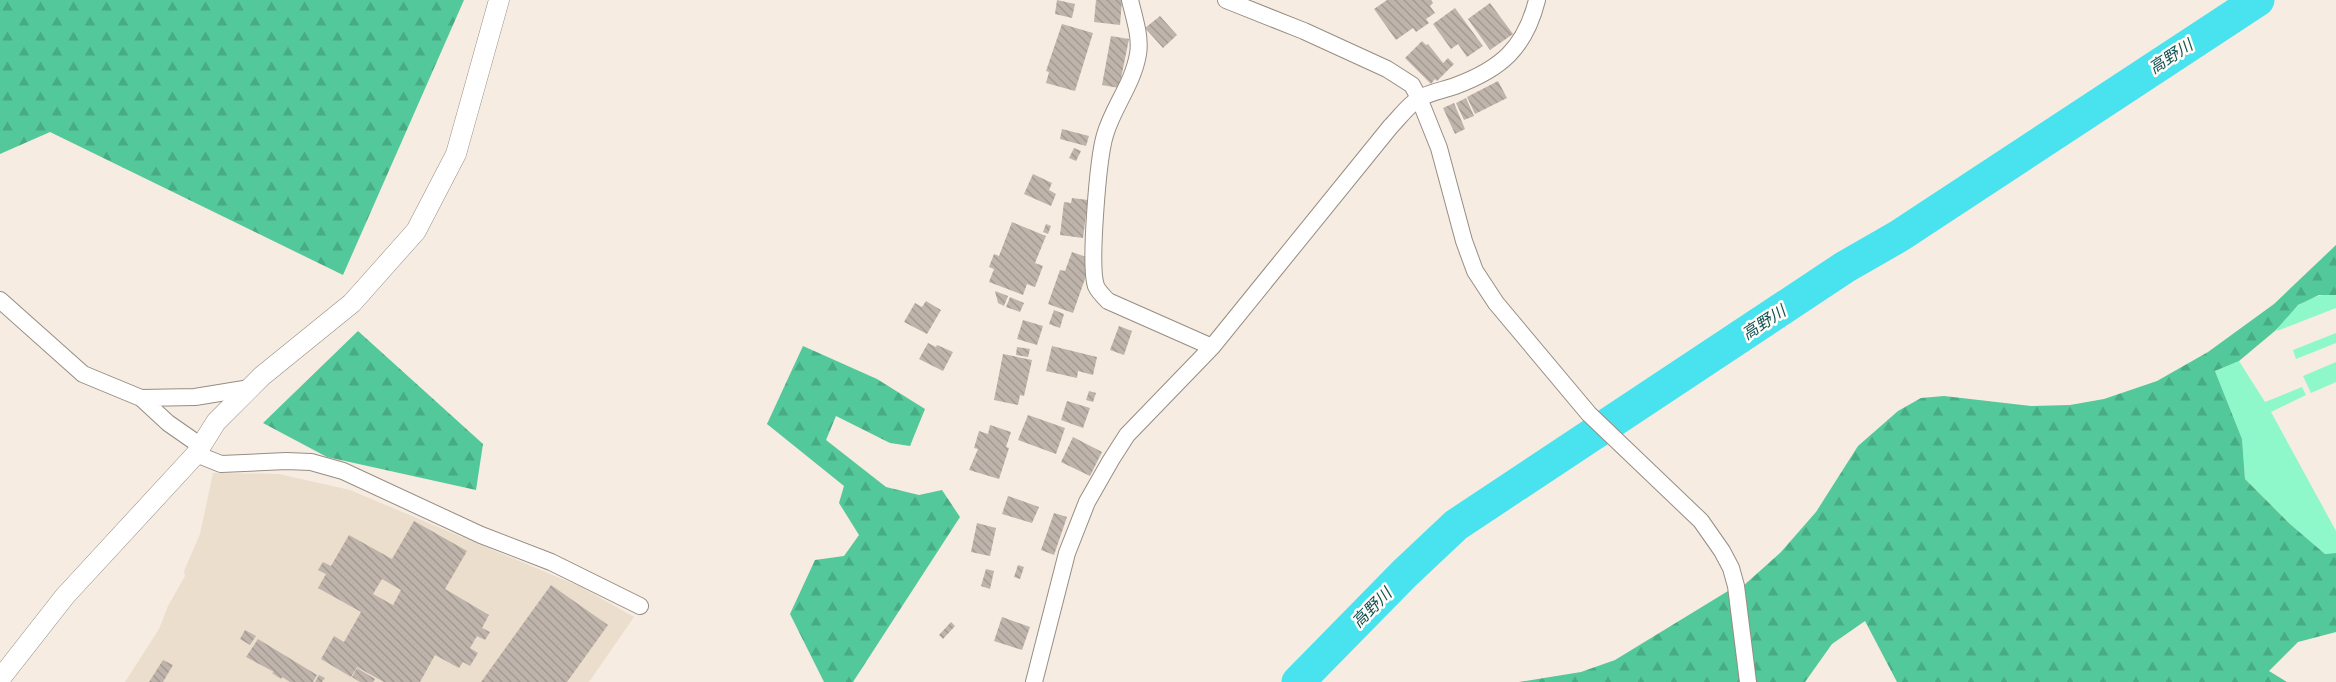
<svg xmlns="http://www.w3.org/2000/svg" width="2336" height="682" font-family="Signika,'Noto Sans JP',sans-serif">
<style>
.built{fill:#ecdecd}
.grass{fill:#8ff8cb}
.forest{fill:url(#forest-firs)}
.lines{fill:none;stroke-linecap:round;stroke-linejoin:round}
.river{stroke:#48e3ee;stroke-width:33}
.building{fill:url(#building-back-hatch);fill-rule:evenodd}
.minor-casing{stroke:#968d83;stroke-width:18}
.tertiary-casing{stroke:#968d83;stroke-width:21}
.minor{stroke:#fff;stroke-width:16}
.tertiary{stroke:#fff;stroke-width:20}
.labels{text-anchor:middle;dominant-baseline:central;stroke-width:5;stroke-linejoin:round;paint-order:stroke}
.water-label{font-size:16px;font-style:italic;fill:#0f5256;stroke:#fffbf6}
</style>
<defs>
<pattern id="forest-firs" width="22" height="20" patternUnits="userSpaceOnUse" patternTransform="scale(1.5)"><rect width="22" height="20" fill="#53c89a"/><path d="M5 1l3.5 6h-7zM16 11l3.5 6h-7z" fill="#47ab83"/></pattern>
<pattern id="building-back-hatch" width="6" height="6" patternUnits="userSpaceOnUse" patternTransform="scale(1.5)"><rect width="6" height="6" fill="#bfb4ab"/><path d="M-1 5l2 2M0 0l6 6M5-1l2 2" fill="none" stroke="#a39a92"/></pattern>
</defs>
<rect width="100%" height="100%" fill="#f6ece1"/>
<path class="built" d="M213,473l66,1 71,16 231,97 53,30 -45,65h-464l34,-53 9,-23 17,-30 -1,-5 16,-37z"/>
<path class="grass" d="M2330,294l6,1v13l-59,23c5,-20 33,-36 53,-37z
M2336,333v10l-40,16 -3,-9z
M2239,361l26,41 37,-15 4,8 -35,17 65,119v22l-11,1 -35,-30 -45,-45 -3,-40 -27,-68z
M2336,362v20l-25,11 -8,-17z"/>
<path class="forest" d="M0,0h464l-121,275 -293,-143 -50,22z
M2336,245v50h-17l-21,10 -22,25 -37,31 -24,10 27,68 3,40 45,45 35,30 11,-1v79l-38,10 -29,29 18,11h-390l-32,-61 -33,23 -27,38h-50l-13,-95 39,-35 35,-40 42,-66 40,-35 23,-13 23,-2 87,10 39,-1 34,-6 53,-18 51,-29 66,-48z
M358,331l125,113 -7,46 -149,-33 -64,-34z
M803,346l74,33 48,30 -15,37 -20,-3 -54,-27 -10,24 60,47 33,8 23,-5 18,27 -107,165h-29l-34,-68 25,-54 29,-4 15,-21 -20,-32 5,-17 -77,-62z
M1728,591l14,91h-223l62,-10 34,-12z"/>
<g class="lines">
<path class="river" d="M1298,682l106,-108 52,-49 389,-258 54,-31 359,-236"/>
</g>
<path class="building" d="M1057,0l18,4 -3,14 -17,-4z
M1096,0h26l-2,25 -26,-3z
M1387,0h44l2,3 -3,3 5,7 -9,6 3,4 -13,9 -3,-4 -17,12 -22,-31z
M1490,3l23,31 -23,16 -22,-31z
M1455,8l28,38 -16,11 -9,-13 -7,5 -18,-25z
M1160,16l17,19 -14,13 -18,-20z
M1062,24l31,9 -18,58 -29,-8 3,-11 -3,-1z
M1111,36l18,3 -10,49 -17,-3z
M1422,41l4,4 2,-1 15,19 5,-5 6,6 -17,17 -2,-2 -4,5 -26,-26z
M1498,81l9,17 -32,16 -8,-17z
M1466,98l8,18 -10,4 -8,-17z
M1454,103l11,26 -10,5 -12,-26z
M1062,129l27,7 -3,10 -26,-7z
M1074,148l7,3 -5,10 -7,-3z
M1033,174l19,9 -3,7 7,4 -5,12 -27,-12z
M1072,198l16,2 -5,38 -23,-3 4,-33 7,1z
M1012,222l34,14 -11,27 8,3 -8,21 -8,-3 -4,11 -34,-13 5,-13 -5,-2 5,-13 5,2z
M1046,224l5,2 -3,8 -5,-2z
M1072,252l20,7 -19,54 -25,-9 12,-34 5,1z
M995,291l13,5 -4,10 -6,-3z
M1010,297l14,6 -4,9 -14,-5z
M926,301l15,9 -14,24 -23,-12 11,-19 7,4z
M1054,310l10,4 -4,14 -11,-4z
M1023,320l20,6 -6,19 -20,-6z
M1119,326l13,5 -8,24 -14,-5z
M928,343l8,4 1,-2 16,7 -10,19 -24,-12z
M1052,346l45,11 -4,18 -15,-4 -1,7 -31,-7z
M1017,347l13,2 -2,8 -12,-2z
M1003,354l29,6 -8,36 -4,-1 -2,10 -24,-5z
M1089,391l7,2 -3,9 -7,-2z
M1067,401l23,7 -7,20 -22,-8z
M1028,415l37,13 -9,26 -38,-14z
M990,425l21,7 -5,15 3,1 -10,31 -30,-9 9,-21 -4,-1 5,-17 9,3z
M1073,437l29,15 -12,24 -29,-14z
M1008,496l31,11 -7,16 -30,-9z
M1054,513l13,4 -13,38 -13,-5z
M414,521l53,30 -22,38 44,26 -7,13 8,4 -5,8 -8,-4 -7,12 8,5 -8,13 -7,-4 -4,6 -24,-13 -15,27h-36l-27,-15 -6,10 -30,-18 13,-23 10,6 17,-30 -43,-24 8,-14 -8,-4 5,-8 8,4 18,-31 43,24zM382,579l19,11 -8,15 -20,-11z
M977,523l19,5 -6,28 -19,-4z
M1018,565l6,2 -4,12 -6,-2z
M986,569l8,2 -4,18 -9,-3z
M551,585l57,40 -41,57h-86z
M1002,617l28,10 -8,23 -28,-9z
M951,622l4,4 -12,13 -4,-4z
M245,630l11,6 -6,9 -10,-6z
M258,639l59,36 -4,7h-23l-8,-5 -1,2 -9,-6 2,-1 -28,-15z
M163,660l10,5 -10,17h-14z
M357,668l18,11 -2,3h-13l-8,-5z
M319,675l6,3 -3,4h-7z"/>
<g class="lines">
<defs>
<path id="minor" d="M1130,0c4,17 11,37 8,54 -5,30 -25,53 -33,81 -7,23 -16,131 -9,151 2,5 8,11 12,15l104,46
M1226,0l78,31 83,38 25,16 7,13 20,50 25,93 11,30 21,32 93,111 112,107 21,30 9,17 5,18 12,96
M0,300l83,74 58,24 27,25 33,23
M141,398l54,-1 55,-9
M196,454l25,10 65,-3 25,1 32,9 138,64 70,27 89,44
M1034,682l33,-129 20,-51 24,-42 16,-25 85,-88 179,-221c8,-8 19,-23 29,-28 11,-6 24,-8 35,-12 46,-17 70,-38 82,-86"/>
<path id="tertiary" d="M0,679l65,-83 131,-142 20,-32 46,-46 90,-73 64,-72 40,-77 43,-154"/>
</defs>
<use href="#minor" class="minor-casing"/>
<use href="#tertiary" class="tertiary-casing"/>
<use href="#minor" class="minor"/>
<use href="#tertiary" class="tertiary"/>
</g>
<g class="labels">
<g class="water-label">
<text transform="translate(2171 57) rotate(-33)">高野川</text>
<text transform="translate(1764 323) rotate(-33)">高野川</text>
<text transform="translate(1372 608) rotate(-45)">高野川</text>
</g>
</g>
</svg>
